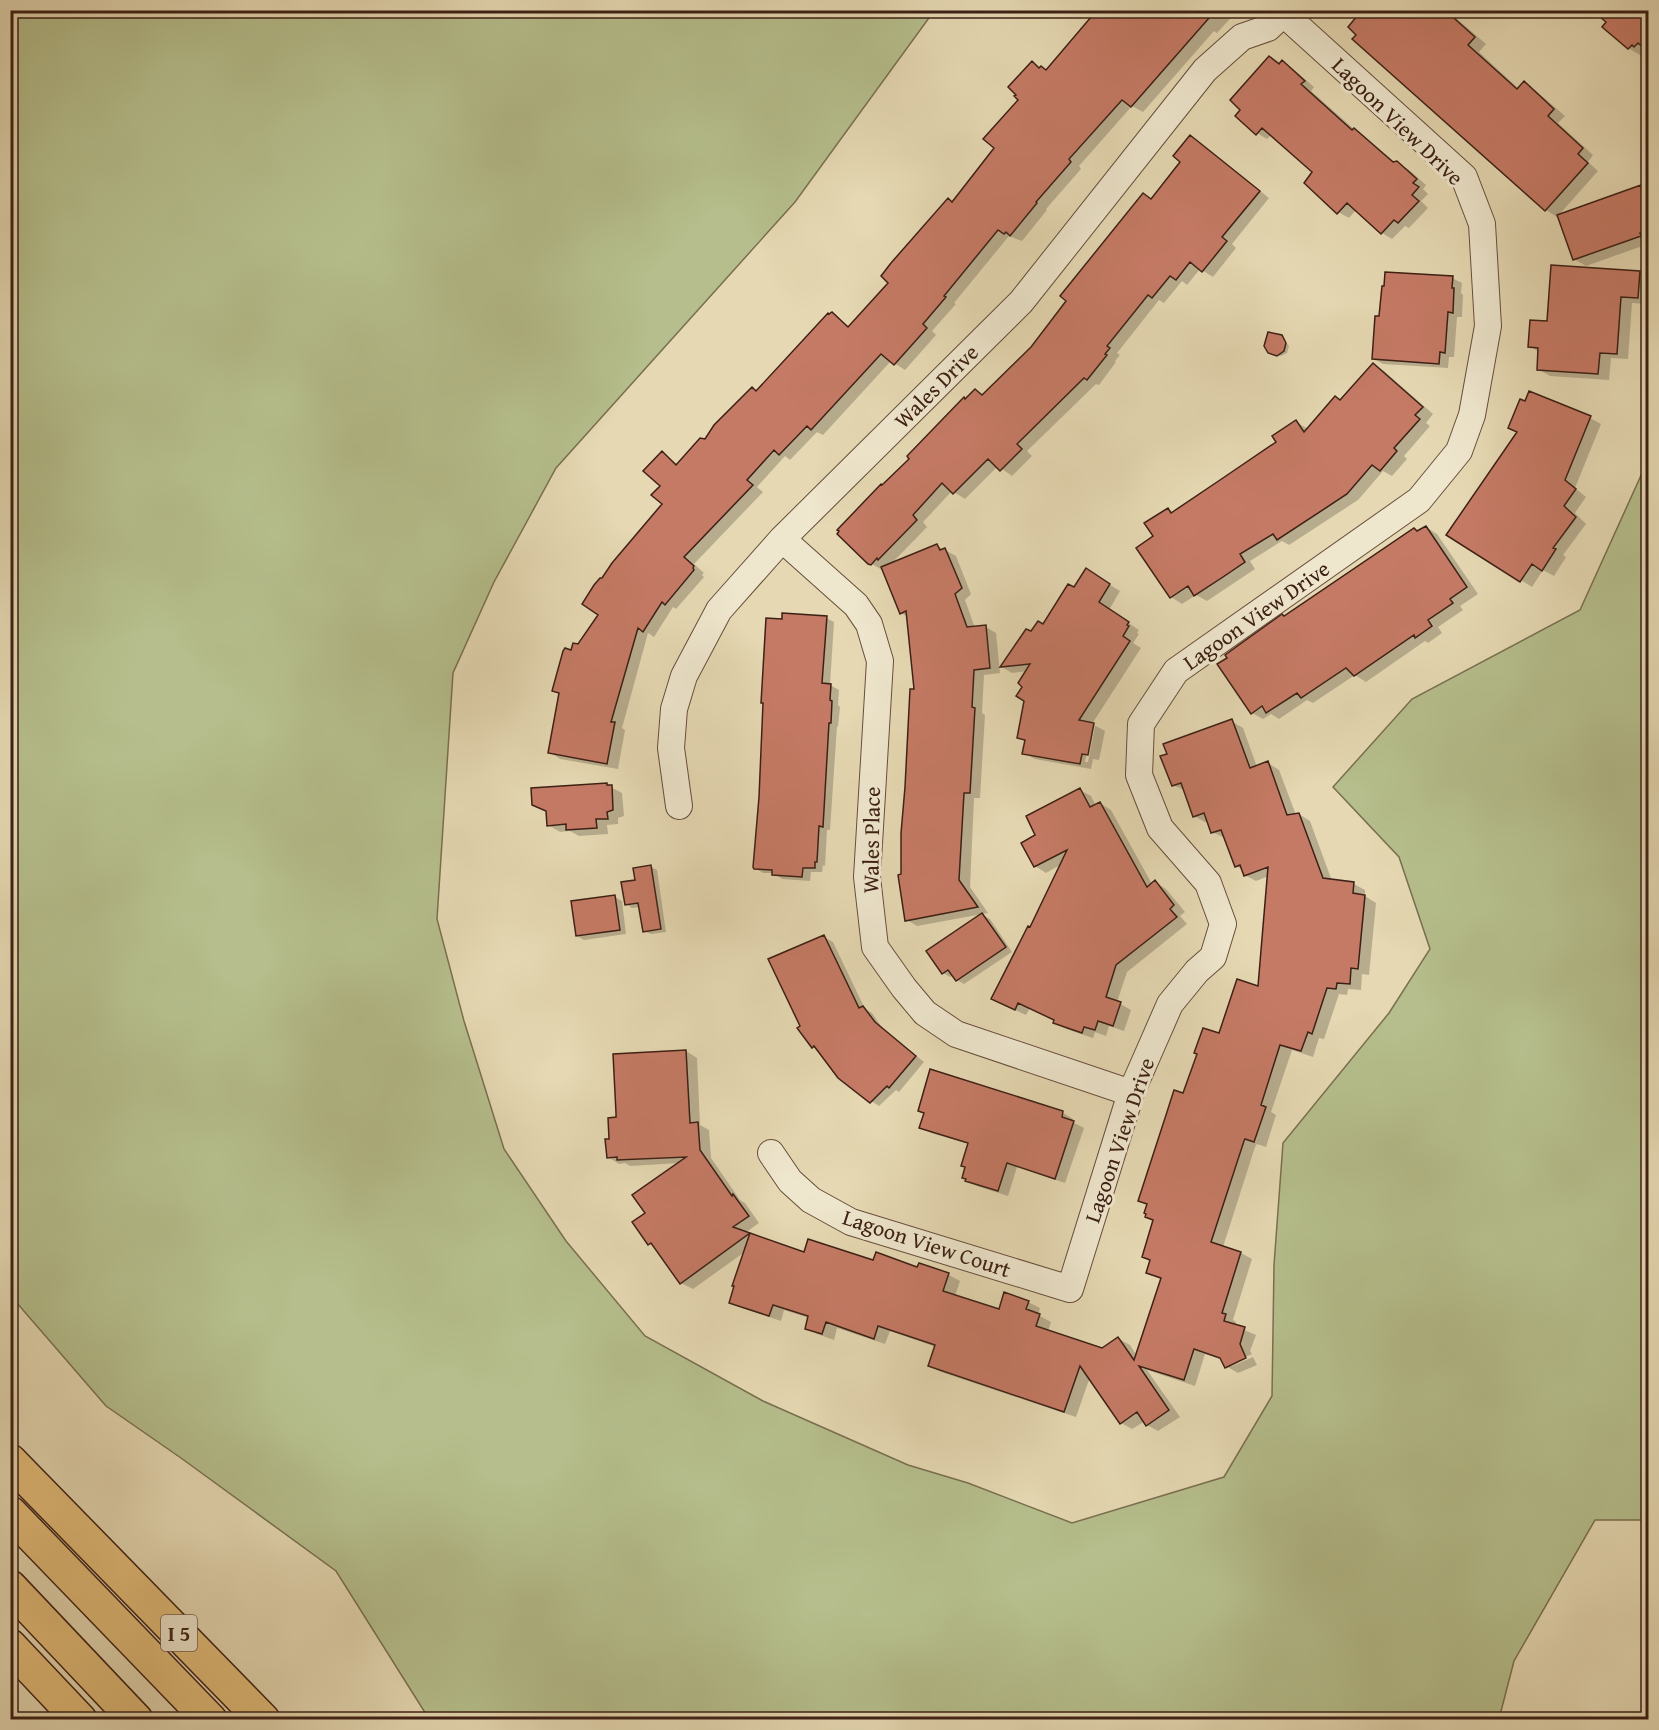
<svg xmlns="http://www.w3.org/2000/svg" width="1659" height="1730" font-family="'Gentium Book Plus',serif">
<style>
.green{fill:#b5be8c;stroke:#796f50;stroke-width:1.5}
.shadow{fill:#0003;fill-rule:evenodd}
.building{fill:#c57a65;stroke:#3d2015;stroke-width:1.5}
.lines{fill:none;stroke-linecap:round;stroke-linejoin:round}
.street-casing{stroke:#674e3c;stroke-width:28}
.highway-casing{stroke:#3d2015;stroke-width:36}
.street{stroke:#eee6cd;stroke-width:26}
.highway{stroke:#e2bc79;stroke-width:33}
.labels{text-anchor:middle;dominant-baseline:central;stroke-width:6;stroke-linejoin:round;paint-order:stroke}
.shield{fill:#eee6cd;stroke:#725b4c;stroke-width:1.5}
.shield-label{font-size:21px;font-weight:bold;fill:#3d2015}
.street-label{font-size:22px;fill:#3d2015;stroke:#eee6cd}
</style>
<rect width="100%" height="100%" fill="#e5d8b2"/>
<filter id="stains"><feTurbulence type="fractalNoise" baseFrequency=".00333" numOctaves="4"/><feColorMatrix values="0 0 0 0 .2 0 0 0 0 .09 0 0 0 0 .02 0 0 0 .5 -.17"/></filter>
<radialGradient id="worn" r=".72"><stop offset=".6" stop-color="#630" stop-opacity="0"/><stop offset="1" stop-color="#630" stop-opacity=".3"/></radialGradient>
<path class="green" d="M11,10l923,1 -139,191 -239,266 -62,114 -41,91 -16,246 27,102 40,128 62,92 79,95 118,65 145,64 60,18 104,40 152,-46 48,-81 2,-131 9,-122 106,-130 41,-64 -31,-92 -66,-70 79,-88 168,-89 68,-150v1060h-53l-81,141 -15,58h-1065l-10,-8 -88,-140 -155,-113 -75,-52 -96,-111z"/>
<path class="shadow" d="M1100,10h138l-21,23 -3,-2 -71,81 -11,-6 -53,60 2,3 -35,40 1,1 -25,31 -13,-5 -55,67 2,1 -24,27 4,4 -31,35 -14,-9 -68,74 -6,-3 -27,28 -5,-4 -28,31 6,5 -69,72 10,9 -2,2 2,2 -28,32 -3,-2 -19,30 -6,-4 -26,95 3,2 -7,39 -58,-10 -10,-7 10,-57 -6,-4 18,-39 28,-38 3,-34 61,-76 -2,-51 17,12 78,-73 75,-78 18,13 40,-45 106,-134 24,-48 12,-37 15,8z
M1613,10h35v40l-2,2 -3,-1 -3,4 -12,-7z
M1445,12l11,6 30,26 -7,8 40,37 5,-6 11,7 30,26 -7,7 35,32 -5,7 10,9 -41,46 -11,-7 -76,-66 1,-1z
M1270,57l22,11 22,19 -3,4 44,39 9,6 32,27 12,6 18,16 -3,4 5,5 -7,7 7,7 -19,20 -4,-2 -13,13 -10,-6 -26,-23 -7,8 -11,-6 -24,-41 -42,-37 -5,5 -10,-6z
M1191,136l10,7 68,55 -37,46 4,4 -23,29 -13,-8 -13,16 -5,-4 -18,22 -5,-3 -42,53 3,2 -5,6 1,1 -17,23 -3,-1 -69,67 5,5 -20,20 -14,-10 -33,33 -13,-8 -29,31 4,5 -36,37 46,-18 19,10 15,38 -6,6 10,28 11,-1 10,6 4,40 -16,2 -2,38 3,2 -5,83h-6l-4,89 18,26 -71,13 -10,-6 -5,-44 13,-185 -7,-74 -7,-4 -19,-43 -10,-6 11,-77 93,-96 8,4 48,-47 111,-154 9,5 30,-37z
M1641,187l7,4v53l-62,22 -12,-7z
M1640,272l8,5v27l-16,-1 -4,56 -17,-1 -2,22 -59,-4 -12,-7 1,-17 -9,-6 18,-24z
M1452,278l10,5 -1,10 2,2 -1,22h-5l-3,40h-5l-1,11 -65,-4 -10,-6 8,-41z
M1281,337l8,9 -2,7 -6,3 -9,-2z
M1373,364l11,7 49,43 -7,9 4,3 -26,30 3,3 -15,17 -9,-5 -25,29 -69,45 -7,-4 -32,20 5,8 -48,32 -11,-6 -14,9 -11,-7 -16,-60 13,-28 6,4 104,-71 18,-20 12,7 33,-28z
M1590,418l11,6 -26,64 11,9 -11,16 11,11 -23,31 3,2 -12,19 -11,-6 -11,17 -84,-52z
M1426,527l11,7 41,60 -18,12 3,4 -25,17 4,6 -14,10 -3,-2 -59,41 -11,-7 -42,28 -6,-3 -28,19 -8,-5 -8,5 -11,-6 33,-96z
M1097,577l23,14 -11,19 30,20 -2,3 2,1 -6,9 8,5 -49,76 13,7 -6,29 -6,-1 -2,10 -56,-10 -11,-6 2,-11 -7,-4 6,-38v-14l2,-15 -15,2 -10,-6 29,-34 12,-7 31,-37zM1092,726h3l-7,36h-3z
M826,618l8,4 -4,63 9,5 -1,15 2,2 -2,20 -1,-1 -7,104h-3l-2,36 -2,-1 -1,7h-11l-1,9 -28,-2 -8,-6h-11l-8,-5z
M1231,721l12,7 14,39 11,-4 11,7 17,45 3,-1 11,7 22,60 22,3 11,6v6l11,7 -7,72 -7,-1 -1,16 -13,-1 -1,6 -8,-1 -15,45 -5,-1 -6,19 -21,-7 -21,62 5,3 -10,32 -9,-3 -2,3 -32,100 18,6 11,6 -19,61 3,2 -1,4 21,9 -6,16 2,3 -26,12 -3,-6 -18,-6 -10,32 -48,-16 33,47 -22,14 -11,-6 -2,-4 -13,8 -11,-6 -31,-46 -14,40 -135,-45 -11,-6 6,-19 -46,-16 -5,13 -48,-16 -3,12 -17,-6 -11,-6 3,-10 -25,-8 -3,11 -39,-13 -12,-6 16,-51 -53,38 -12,-6 -24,-35 -8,-4 -2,-31 32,-50 -49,3 -5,-3 -6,1 -11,-7 9,-38 69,-68 11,7 3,67 9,5 2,28 29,42 5,3 14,20 -14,10 60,21 113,15 2,-4 29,10 11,6 -5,15 45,15 28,-9 12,6 -2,7 13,7 -3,9 54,18 17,-10 11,6 7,11 25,-76 -15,-7 4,-12 -8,-4 12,-36 -6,-16 -9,-5 44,-105 36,-60 39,-47 10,-112 -13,5 -11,-6 -2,-5 -7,-4 -11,-28 -13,-6 -3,-11 -4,1 -11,-6 -8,-25 -13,-6z
M607,785l15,8 2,23 -6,2v6l-11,1 1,9 -29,2 -9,-5 -10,1 -12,-7z
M1080,790l11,6 5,10 4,-3 11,7 41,74 3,-2 11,7 19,23 -5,4 7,8 -60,48 -10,30 14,8 -7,21 -15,-5 -3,10 -11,-4 -2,6 -27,-9 -12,-7 1,-2 -25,-12 -4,7 -22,-10 27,-76 31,-65 -16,9 -11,-7 2,-30z
M651,867l6,3 9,62 -15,2 -7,-3 -4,-24 -8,1 -6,-4 10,-23z
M615,897l7,4 4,33 -42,6 -7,-4z
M982,915l8,4 22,33 -48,32 -7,-4 -3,-5 -4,2 -7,-4z
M824,937l9,5 32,67 7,4 11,16 41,33 -25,30 -3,-2 -17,16 -8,-5 -52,-51 -6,-3z
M931,1071l132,42 10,6 -1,3 12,6 -19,55 -48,-16 -9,29 -31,-10 -10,-5 2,-37 -38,-11 -10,-5 4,-14z
M1253,1357l4,8 -19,8 -12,-7h6z"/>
<path class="building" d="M1097,10h119l-85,97 -9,-7 -53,59 2,3 -35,40 1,1 -27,33 -4,-4 -2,2 -6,-4 -54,66 2,1 -23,27 4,4 -33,37 -13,-11 -70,76 -4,-4 -28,29 -5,-5 -27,30 6,5 -69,72 10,9 -1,2 1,2 -29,35 -3,-3 -19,30 -5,-4 -27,94h4l-8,42 -59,-11 11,-60 -7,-2 11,-40 2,-3 6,2 2,-7 5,1 20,-29 -16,-11 12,-19 6,-7h2l10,-15 50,-59 -11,-9 9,-9 -17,-15 19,-20 14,14 24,-27 5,1 9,-14 38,-38 4,4 72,-78 1,1 3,-2 16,15 40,-44 -7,-7 10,-13 57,-65 4,4 42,-54 -11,-9 35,-39 -4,-4 2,-1 -8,-8 24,-26 7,7 2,-2 5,4z
M1362,10h83l30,27 -7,8 49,44 7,-8 30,28 -6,7 35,32 -5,6 10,9 -43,48 -193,-172 4,-4 -8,-8z
M1592,10h56v42l-10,-9 -4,4 -2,-2 -4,4 -26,-22 4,-5z
M1269,56l10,8 3,-4 23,21 -4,3 51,46 2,-2 39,34 4,-1 20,18 -4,4 6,4 -7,8 7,6 -21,22 -4,-3 -13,14 -34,-31 -10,11 -33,-31 8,-11 -50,-44 -6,7 -21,-19 5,-6 -10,-10z
M1190,135l70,56 -38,46 5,4 -25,31 -12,-10 -14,18 -6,-4 -18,22 -4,-3 -41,51 3,2 -5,6 2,1 -20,25 -3,-2 -67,66 5,5 -22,22 -12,-12 -35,35 -11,-11 -29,32 4,5 -39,40 -1,-2 -6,7 -3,-1 -31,-30 2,-3 -2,-1 44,-46 1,1 27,-26 -2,-3 57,-59 1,2 10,-10 7,6 49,-48 35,-46 -6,-5 83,-103 8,6 29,-37 -7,-6z
M1641,185l7,22v23l-8,3 1,3 -68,24 -16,-45z
M1551,265l89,6 -2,27 -17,-1 -4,57 -17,-1 -2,21 -61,-4 1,-22 -10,-1 2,-27 17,1z
M1385,272l68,4 -1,12h2l-1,25 -5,-1 -3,41 -5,-1 -1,12 -67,-5 3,-43h4l3,-30h2z
M1268,332l14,3 4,8 -2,8 -7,5 -9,-3 -4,-7z
M1373,363l50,44 -8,8 5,4 -26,29 3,3 -17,20 -8,-6 -25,29 -70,46 -4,-6 -33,20 5,8 -22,15 -29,19 -6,-10 -18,12 -34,-50 17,-12 -9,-13 24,-15 3,5 49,-33 56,-38 -4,-6 24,-16 8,12 31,-36 5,4z
M1529,391l62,25 -26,64 11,9 -12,17 12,11 -23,31 3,1 -14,22 -10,-7 -12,18 -74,-47 71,-103 -9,-4 12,-29 5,2z
M1426,526l41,61 -17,12 3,4 -25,17 4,6 -17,12 -1,-3 -60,41 -8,-8 -45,30 -4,-5 -31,20 -4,-7 -11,8 -34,-50 10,-6 -2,-3 57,-41 2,2 130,-88 3,3z
M937,544l3,6 5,-2 17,40 -7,6 12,33 19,-2 4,43 -16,2 -2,37 3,1 -5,85h-6l-5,87 19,27 -73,14 -7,-46 3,-1v-41l4,-46 5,-98h4l-8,-78 -6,3 -19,-47z
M1086,568l24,16 -11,18 30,20 -2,3 2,1 -6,10 7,5 -51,79 15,3 -6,32 -6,-1 -2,10 -58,-10 3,-14 -8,-2 7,-37 -8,-5 6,-9 -4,-4 12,-19 -30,3 26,-38 5,2 7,-10 5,3 25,-40 6,3z
M782,613l45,3 -5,67 9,1 -1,16 2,1 -1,22h-2l-6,104 -4,-1 -2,36h-2v6h-12l-1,9 -30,-2v-5l-18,-1 -1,-2 6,-70 4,-94h-2l5,-85 16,1z
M1232,719l18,49 18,-7 19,54 12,-2 24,65 31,4 -1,11 12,2 -7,74 -7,-1 -1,16 -13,-1 -1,6 -9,-1 -15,46 -4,-2 -7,19 -21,-6 -19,60 5,2 -12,35 -9,-3 -1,2 -33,101 30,10 -19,61 4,1 -2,7 21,6 -5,17 6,14 -21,10 -5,-10 -26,-9 -10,31 -45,-14 30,44 -23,16 -9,-14 -17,12 -40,-58 -16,46 -136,-46 7,-21 -57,-19 -4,13 -48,-17 -4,12 -17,-5 3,-13 -35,-11 -4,11 -40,-13 5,-17h-2l18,-53 54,19 4,-13 65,21 3,-8 41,15 2,-4 30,10 -6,18 56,18 5,-17 25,9 -3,8 14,5 -4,12 66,22 16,-11 16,23 27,-82 -15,-5 4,-13 -8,-3 11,-37 -8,-3 1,-3 -2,-1 3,-9 -9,-3 28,-86 8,-25 9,3 14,-39 -3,-1 9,-25 16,5 18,-54 21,7 10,-119 -24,9 -4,-11 -5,2 -14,-37 -10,3 -7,-20 -11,4 -12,-34 -9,3 -12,-30 7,-2 -4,-10z
M607,783v2h5l1,25 -6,2 1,7h-12l1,9 -31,2v-6l-19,2 -1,-15 -14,-6 -1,-17z
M1080,788l10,19 10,-5 47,85 8,-7 19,25 -4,4 7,8 -61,48 -10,32 15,5 -8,24 -15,-5 -3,9 -11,-3 -2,6 -29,-10 1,-3 -36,-17 -3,7 -24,-11 37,-73 2,1 37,-77 -33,17 -13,-24 14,-8 -9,-19z
M651,865l10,64 -18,3 -5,-29 -13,2 -4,-23 14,-2 -2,-12z
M615,895l5,35 -44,6 -5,-35z
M982,913l24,34 -50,34 -8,-11 -6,4 -16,-23z
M824,935l35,73 4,-2 12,16 41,34 -27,32 -2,-2 -17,17 -32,-25 -24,-32 -2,2 -15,-20 3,-2 -32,-67z
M686,1050l4,73 8,-1 2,28 32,46 1,-2 16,22 -16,11 17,6 -70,51 -29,-41 -3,2 -16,-23 13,-9 -13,-18 54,-38 -69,3v-3l-10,1 -2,-19h4l-1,-21 8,-1v-4l-3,-59z
M930,1069l133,42 -1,6 12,4 -19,58 -48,-16 -9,28 -33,-10 1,-2 -4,-1 3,-11 -4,-1 7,-23 -49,-15 5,-15 -6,-2z"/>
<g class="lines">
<defs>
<path id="street" d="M782,539l74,66 13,19 11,37 -13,216 8,70 29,41 21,25 31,21 175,59
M679,806l-8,-58 3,-39 10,-33 35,-66 63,-71 239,-237 184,-232 37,-33 26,-9 19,-18
M771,1153l19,28 21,19 40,22 219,67 61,-196 39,-89 27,-33 16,-14 10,-33 -15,-41 -48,-55 -21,-53 2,-51 35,-53 243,-171 40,-49 13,-36 16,-89 -6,-102 -18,-47 -180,-163"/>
<path id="highway" d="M10,1461l253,259
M10,1513l200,207
M10,1587l126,133
M10,1646l70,74"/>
</defs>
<use href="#street" class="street-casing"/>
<use href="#highway" class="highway-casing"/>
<use href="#street" class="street"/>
<use href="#highway" class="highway"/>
</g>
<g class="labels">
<rect class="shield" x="161" y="1615" width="36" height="36" rx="4.5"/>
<g class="shield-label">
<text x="179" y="1633">I 5</text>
</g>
<g class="street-label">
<text transform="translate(1398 121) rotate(44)">Lagoon View Drive</text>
<text transform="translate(936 386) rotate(-45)">Wales Drive</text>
<text transform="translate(1256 615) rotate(-35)">Lagoon View Drive</text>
<text transform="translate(871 840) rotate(-89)">Wales Place</text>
<text transform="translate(1119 1140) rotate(-71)">Lagoon View Drive</text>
<text transform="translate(927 1243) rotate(18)">Lagoon View Court</text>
</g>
</g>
<rect width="1659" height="1730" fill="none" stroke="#e5d8b2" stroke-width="36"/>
<rect x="12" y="12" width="1635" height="1706" fill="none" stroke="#3d2015" stroke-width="3"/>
<rect x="18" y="18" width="1623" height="1694" fill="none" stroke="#3d2015" stroke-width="1.5"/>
<rect width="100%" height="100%" filter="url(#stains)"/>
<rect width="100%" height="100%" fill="url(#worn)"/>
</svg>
